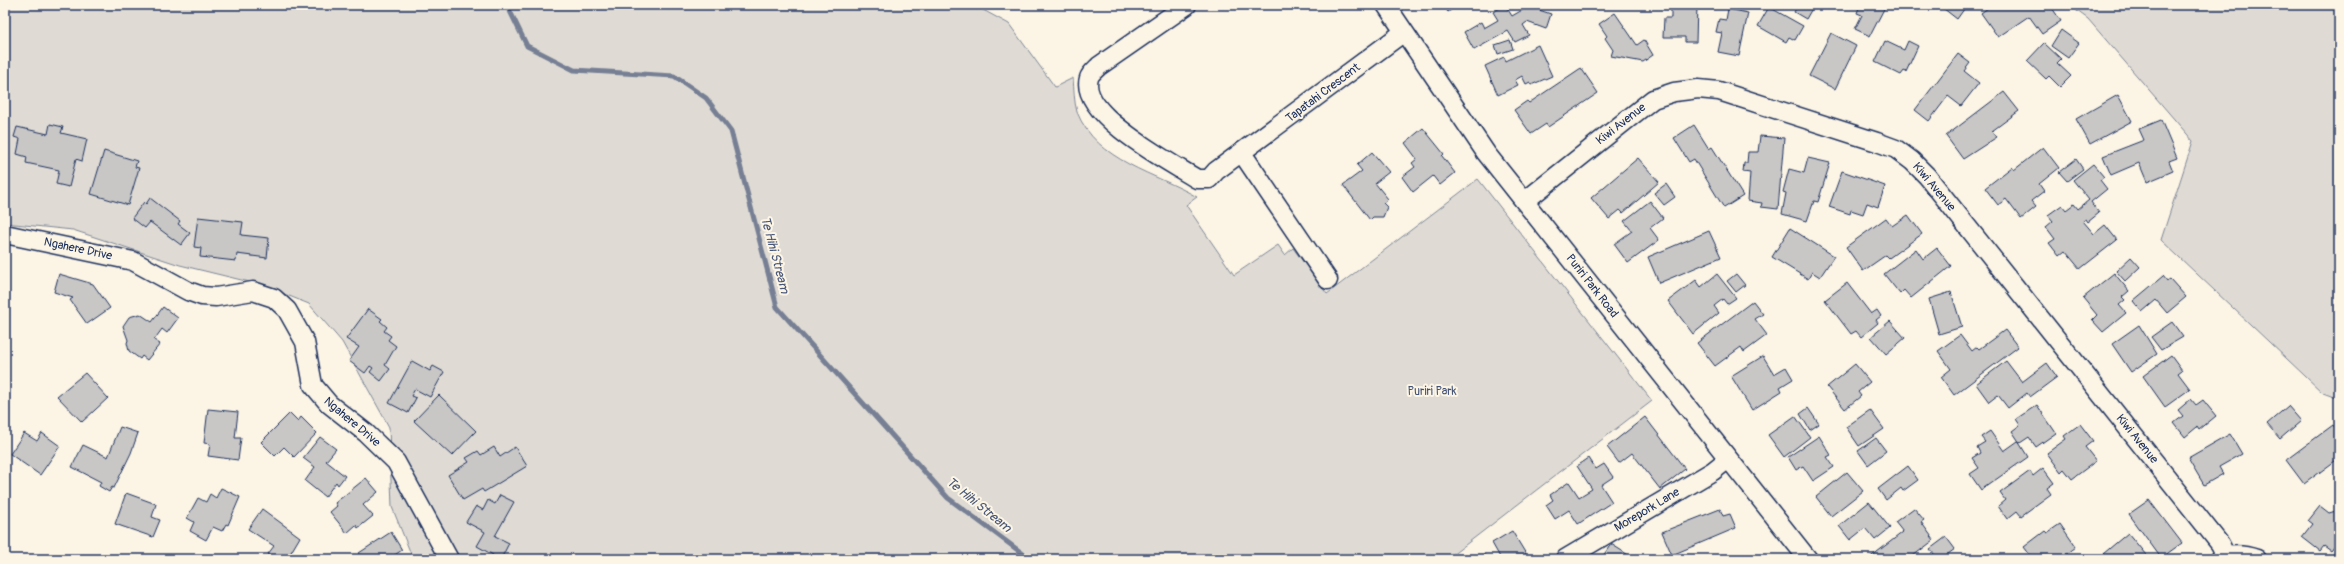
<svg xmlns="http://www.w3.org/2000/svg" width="2344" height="564" font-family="Pangolin,sans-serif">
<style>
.green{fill:#dfdbd4;stroke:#7d8599}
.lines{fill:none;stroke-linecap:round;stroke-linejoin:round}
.stream{stroke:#767f94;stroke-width:5}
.building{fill:#c8c7c6;stroke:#1b2f5e}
.minor-casing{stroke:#1b2f5e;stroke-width:21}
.minor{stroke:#fcf5e5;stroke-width:18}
.labels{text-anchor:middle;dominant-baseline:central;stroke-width:4;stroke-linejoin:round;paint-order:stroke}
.street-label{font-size:12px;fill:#1b2f5e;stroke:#fcf5e5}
.park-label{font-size:12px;fill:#425176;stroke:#fcf5e5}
.water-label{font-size:13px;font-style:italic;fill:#485779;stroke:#fcf5e5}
</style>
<rect width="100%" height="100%" fill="#fcf5e5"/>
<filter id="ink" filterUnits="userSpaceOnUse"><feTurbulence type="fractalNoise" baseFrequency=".025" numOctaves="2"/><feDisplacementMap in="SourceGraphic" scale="8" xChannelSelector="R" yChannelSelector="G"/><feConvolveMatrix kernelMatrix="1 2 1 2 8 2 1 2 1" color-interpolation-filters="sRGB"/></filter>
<g filter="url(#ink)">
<path class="green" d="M5,5h969l35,19 46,63 18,-9c1,11 1,24 4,34 20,50 79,61 120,85l-11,8 48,70 44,-30 7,10 8,-7 34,46 151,-115 174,222 -205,158h-1034l-21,-52 -3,-80 -47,-85 -33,-38 -47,-19 -82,-20 -107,-35 -68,-7z
M2069,5h270v394l-16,-6 -162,-153 32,-99 -105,-122z"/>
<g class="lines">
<path class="stream" d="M507,5l20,41 47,24 100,6 32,22 25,33 46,176 171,191 82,61"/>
</g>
<path class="building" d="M1443,5h15l-10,7z
M1505,5l7,11 12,-7 2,-4h14l-1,5 12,4 -5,15 -19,-7 -4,3 6,10 -14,7 -7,-11 -34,19 -10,-18 17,-10 3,6 14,-8 -5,-8z
M1667,5h30l-1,37h-11v-5h-22l1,-19h7v-9h-4z
M1798,5h16l-8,14 -12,-7z
M1860,5h26l-16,31 -15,-7 7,-14 -5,-2z
M1939,5h28l-10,14z
M1992,5h58l11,16 -19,13 -13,-18 -31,21 -17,-24z
M1769,7l34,19 -8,14 -6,-3 -3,5 -28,-16z
M1728,9l20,4 -9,43 -21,-4 4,-19 -6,-1 3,-13 7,1z
M1615,13l22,32 7,-5 9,15 -10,7 -32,-6 2,-6 -8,-12 2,-2 -8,-12z
M2061,30l18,13 -11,15 -17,-12z
M1831,33l25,13 -21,43 -26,-13z
M1510,40l3,9 -15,5 -3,-9z
M1885,41l19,9 4,-9 10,5 -12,26 -2,-1 -3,4 -26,-13z
M2044,43l17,16 -4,4 14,13 -11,11 -11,-11 -3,3 -19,-18z
M1538,45l14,31 -21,9 -1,-3 -4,2 -4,-8 -7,4 3,5 -20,10 -13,-29 19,-9 2,4z
M1958,54l12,9 -6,8 15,12 -18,23 -13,-10 -19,25 -14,-11z
M1581,68l17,25 -50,34 -2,-3 -15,10 -17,-24 13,-9 2,2z
M2004,92l15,19 -27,20 5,6 -34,22 -17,-23z
M2118,95l14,26 -42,23 -14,-25z
M2161,120l16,38 -8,3 4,10 -26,11 -8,-19 -28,12 -8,-19 41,-16 -5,-11z
M50,124l13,3 -2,6 26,6 -5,22 -6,-2 -7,28 -13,-3 3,-14 -33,-7 1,-6 -10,-3 3,-15 -6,-2 3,-10 31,7z
M1694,125l15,24 3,-2 31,49 -19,12 -30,-49 -5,3 -15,-24z
M1423,128l21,26 -2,2 13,17 -15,12 -7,-9 -20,16 -11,-15 13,-10 -3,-4 5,-4 -12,-16z
M1760,136l24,2 -6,71 -17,-2 1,-4 -14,-2 2,-28 -7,-1 1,-9h3l1,-11h10z
M2043,147l16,21 -20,16 5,7 -13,10 5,6 -15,12 -15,-20 -8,6 -13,-17 27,-21 2,3z
M104,151l33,10 -2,6 4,1 -11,37 -37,-11z
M1372,152l17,20 -14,11 13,16 -5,4 4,4 -4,10h-10l-3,3 -27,-35 19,-14 -5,-6z
M1638,158l21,24 -36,31 -3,-3 -11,9 -18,-21z
M1808,158l22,5 -12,39 -4,-1 -7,20 -25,-7 4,-21 -3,-1 6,-23 15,4z
M2076,159l7,10 -16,12 -8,-9z
M2093,164l11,13 -4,3 7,9 -16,13 8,11 -11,9 -2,-3 -3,2 11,13 11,-9 12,15 -37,29 -15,-18 -6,5 -10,-13 6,-4 -9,-12 7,-6 -5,-6 14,-10 4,5 8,-6 4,5 11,-9 -16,-20z
M1842,171l43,15 -7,21 -11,-4 -4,11 -12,-4 -1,4 -21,-7z
M1666,184l9,13 -11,8 -10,-12z
M150,198l30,23 -2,3 12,9 -9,12 -31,-23 -5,6 -13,-10 12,-16 2,2z
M1650,201l13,17 -13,10 9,12 -31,23 -14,-19 18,-13 -8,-10z
M1908,215l14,19 -33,24 -3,-3 -23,16 -17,-24 40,-29 6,8z
M198,217l45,5 -2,13 28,3 -2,20 -30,-4 -1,7 -36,-4 1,-9 -7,-1z
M1790,228l44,28 -14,21 -8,-5 -4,7 -36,-22z
M1709,231l12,26 -62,26 -11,-26z
M1937,248l14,18 -40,32 -7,-8 -4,4 -16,-20 32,-25 7,10z
M2131,257l9,10 -15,14 -9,-10z
M2114,273l15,18 -7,6 3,3 -6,5 7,8 -23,19 -11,-12 5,-5 -14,-17z
M59,274l34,10 17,24 -23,16 -17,-24 3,-2 -19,-6z
M1717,274l19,24 -9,6 -4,-5 -9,7 5,7 -26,21 -25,-33 28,-21 5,7z
M1736,274l9,11 -9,7 -9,-11z
M2163,276l4,5 3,-2 16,18 -19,16 -11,-13 -14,12 -9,-11z
M1847,283l24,31 6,-4 4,6 -5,4 2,3 -17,14 -5,-6 -5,3 -26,-34z
M1951,292l11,35 -23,7 -10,-35z
M1753,301l10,13 -8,5 12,16 -23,17 -3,-5 -26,19 -18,-23z
M163,307l15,11 -11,15 -5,-4 -8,11 6,4 -13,16 -5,-4 -2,3 -11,-8 -2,-8 1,-3 -5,-14 6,-9 11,-3 12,8z
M368,309l14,10 -2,2 7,6 -3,4 7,5 -3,4 8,6 -11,19 5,4 -9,12 -11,-9 3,-4 -3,-2 -5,7 -16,-12 10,-14 -13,-8z
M1890,321l15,17 -19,16 -15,-17z
M2172,322l11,15 -22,13 -10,-13z
M2139,325l18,29 -26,18 -19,-28z
M2005,330l13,17 -64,48 -13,-18 10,-8 -13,-18 22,-16 12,16 5,-4 2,2z
M2171,355l11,15 -4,3 12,16 -25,18 -22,-31z
M1763,356l11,18 12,-7 7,12 -13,8 2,4 -30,19 -21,-34z
M412,361l18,10 3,-5 11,6 -14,25 -15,-8 -4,7 5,2 -8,15 -19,-10z
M2006,361l16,21 25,-19 10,14 -27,20 -3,-4 -19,15 -10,-13 -9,7 -13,-18z
M1855,364l15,18 -12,10 3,4 -16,13 -18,-22z
M85,373l23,25 -26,24 -25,-26z
M439,395l37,36 -24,25 -38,-35z
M2191,399l5,6 7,-5 13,16 -17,14 -2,-3 -12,10 -11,-14 9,-7 -5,-6z
M2037,405l19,28 -20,14 -7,-10 -9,6 -8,-12 8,-6 -4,-6z
M2288,406l13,15 -21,18 -13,-15z
M1808,408l11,16 -9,6 -10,-16z
M208,409l30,3 -3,26h6l-3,22 -30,-4 2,-12 -6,-1z
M1870,410l14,19 -25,17 -13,-19z
M290,413l8,8 3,-4 16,16 -23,24 -10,-10 -9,9 -14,-14z
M1795,416l15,21 -26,20 -16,-22z
M1645,417l40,52 -25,20 -28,-36 -13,10 -12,-16z
M2080,424l13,17 -8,6 11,14 -24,18 -8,-10 -3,3 -14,-19 19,-14 -2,-3z
M2333,425l6,8v6l-2,2 2,9 -3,2 3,6 -35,26 -18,-24z
M120,427l18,6 -7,20 -17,35 -2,-1 -3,5 -10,-6 2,-4 -29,-15 11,-22 25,12z
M1990,431l14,20 14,-10 10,16 -47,33 -11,-16 9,-6 -7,-10 8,-5 -3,-6 8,-5 -4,-5z
M24,433l13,8 5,-8 18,13 -20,29 -30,-21z
M2230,434l12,20 -23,13 4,7 -19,11 -16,-27z
M1819,436l12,19 -4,2 7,10 -21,14 -10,-15 -7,4 -8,-13z
M320,437l16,12 -10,12 19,15 -7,9 -2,-3 -11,15 -20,-16 10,-14 -12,-9z
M1876,438l10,13 -18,14 -10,-14z
M494,447l6,10 15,-10 12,19 -43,26 -2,-3 -19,11 -15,-25 21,-13 -3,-4 12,-7 3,4z
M1589,458l7,11 8,-5 9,13 -12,8 11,17 -34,22 -9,-14 -14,9 -9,-14 7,-5 -3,-5 19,-13 10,15 13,-8 -15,-23z
M1908,466l10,14 -15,11 -2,-3 -15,12 -8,-11z
M2043,468l11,15 -7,5 4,6 -30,22 -4,-5 -10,8 -9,-13 7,-6 -5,-7 30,-22 3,5z
M1847,472l16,19 -32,25 -15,-19z
M366,478l12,14 -15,13 10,11 -15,12 -2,-3 -9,8 -17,-21 7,-6 -2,-3z
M221,488l19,9 -12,28 -2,-1 -4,7 -9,-4 -7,13 -16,-9 4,-9 -7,-4 11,-20 8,4 4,-8 6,4z
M126,493l30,11 -4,13 8,3 -7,17 -38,-13z
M500,495l14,7 -19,34 14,7 -8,16h-8v-4l-16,-9 8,-14 -19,-10 10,-16 7,4 5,-10 7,4z
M2149,500l33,43 -21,15 -32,-44z
M1869,502l21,26 -15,12 -10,-12 -15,12 -11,-14z
M2320,506l9,7 10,-3v31l-8,10 -7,-5 -4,5 -18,-14 10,-13 -4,-3z
M1914,508l10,12 -3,2 13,18 -25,19h-41l35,-27 -8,-10z
M262,509l38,28 -13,22h-12l-7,-5 6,-8 -26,-17z
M1720,509l3,7 7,-2 6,14 -64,27 -10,-23z
M2060,524l16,23 -16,12h-27l-9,-12 21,-16 2,2z
M1512,531l17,28h-28l-9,-16z
M391,532l11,18 -13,9h-26l-4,-6z
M2128,533l18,22 -4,4h-45z
M1946,537l9,12 -14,10h-3l-8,-10z
M1611,544l19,12 -2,3h-27z
M1485,555l1,4h-22v-3z"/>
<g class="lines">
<defs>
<path id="minor" d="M1187,5l-88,61c-3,3 -9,8 -10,12 -11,36 82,85 108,101h12l7,-8 188,-139
M1386,5l100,148 322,406
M1242,153l86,127
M1525,201l128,-102 21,-7 24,-3 21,2 158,51 19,7 16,12 15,15 293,368 6,12
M5,234l128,27 55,30 14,5 14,1 37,-6 21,7 13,12 18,32 8,43 16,19 37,29 30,29 53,97
M1565,559l148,-88 15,-12
M2220,559c12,-6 25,-4 37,0"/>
</defs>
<use href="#minor" class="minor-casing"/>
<use href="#minor" class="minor"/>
</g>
</g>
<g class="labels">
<g class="street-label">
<text transform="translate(1323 93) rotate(-37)">Tapatahi Crescent</text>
<text transform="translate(1621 124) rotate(-38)">Kiwi Avenue</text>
<text transform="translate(1934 187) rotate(50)">Kiwi Avenue</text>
<text transform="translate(78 249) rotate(12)">Ngahere Drive</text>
<text transform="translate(1592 286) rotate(52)">Puriri Park Road</text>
<text transform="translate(352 422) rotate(40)">Ngahere Drive</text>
<text transform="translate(2137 439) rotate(51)">Kiwi Avenue</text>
<text transform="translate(1647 510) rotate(-31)">Morepork Lane</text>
</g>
<g class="park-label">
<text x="1432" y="391">Puriri Park</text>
</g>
<g class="water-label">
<text transform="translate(775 255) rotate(75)">Te Hihi Stream</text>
<text transform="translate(979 505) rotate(39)">Te Hihi Stream</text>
</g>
</g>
<rect width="2344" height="564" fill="none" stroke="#fcf5e5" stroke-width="20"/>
<rect x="10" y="10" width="2324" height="544" fill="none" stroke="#1b2f5e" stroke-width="1.5" filter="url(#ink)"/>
</svg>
